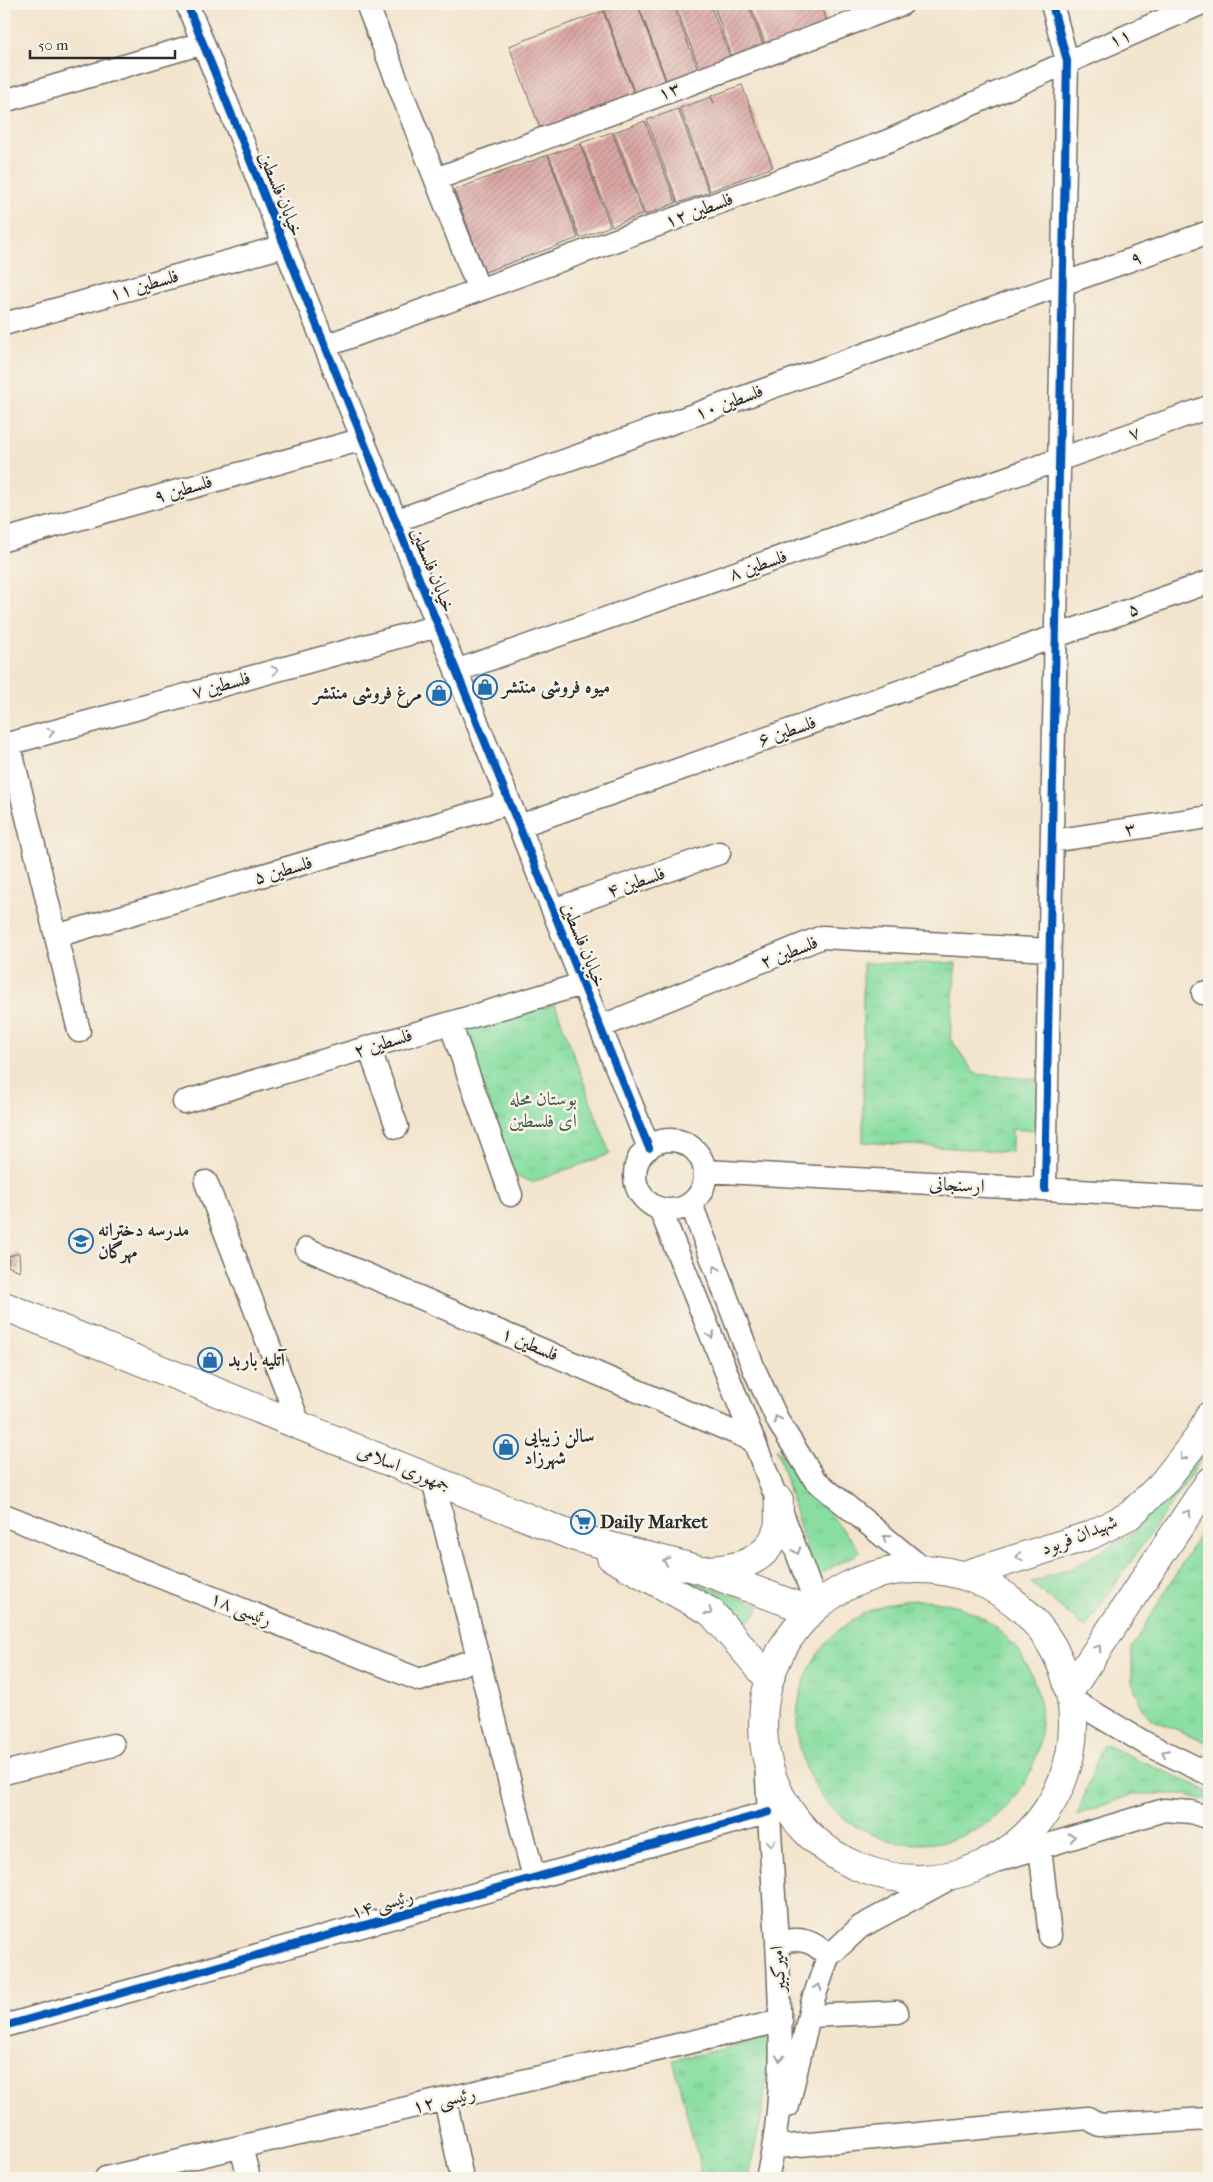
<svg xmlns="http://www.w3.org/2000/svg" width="1213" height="2182" font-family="'IM FELL French Canon',Amiri,serif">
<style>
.grass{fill:url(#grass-tufts);stroke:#5a8466}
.building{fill:url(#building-hatch)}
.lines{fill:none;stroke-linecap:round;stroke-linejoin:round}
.minor-casing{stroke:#716c64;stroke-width:25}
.major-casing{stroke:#716c64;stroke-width:30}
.minor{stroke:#fff;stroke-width:22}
.major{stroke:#fff;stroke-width:28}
.cycleway-casing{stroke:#f7f3e8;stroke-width:11}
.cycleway{stroke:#0057b8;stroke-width:8}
.oneway{stroke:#a0a0a0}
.labels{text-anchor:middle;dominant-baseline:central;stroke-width:5;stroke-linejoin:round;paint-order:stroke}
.street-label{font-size:19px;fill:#2b2b2b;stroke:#f7f3e8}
.poi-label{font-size:19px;font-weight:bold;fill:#2b2b2b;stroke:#f7f3e8;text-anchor:start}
.park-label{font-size:19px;fill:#425848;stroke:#f7f3e8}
</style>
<defs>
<pattern id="grass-tufts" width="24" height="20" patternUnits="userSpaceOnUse" patternTransform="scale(1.25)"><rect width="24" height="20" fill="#88dea1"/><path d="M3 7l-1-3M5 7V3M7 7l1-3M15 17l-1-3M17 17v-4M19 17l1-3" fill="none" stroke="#76bf8b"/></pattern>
<pattern id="building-hatch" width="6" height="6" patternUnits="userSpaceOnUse" patternTransform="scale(1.25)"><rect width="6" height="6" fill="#dba7a5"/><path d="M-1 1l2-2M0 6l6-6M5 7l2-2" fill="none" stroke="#b28887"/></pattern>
</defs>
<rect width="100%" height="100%" fill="#f7f3e8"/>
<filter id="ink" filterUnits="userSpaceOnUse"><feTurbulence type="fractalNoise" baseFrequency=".02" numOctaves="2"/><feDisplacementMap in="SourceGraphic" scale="10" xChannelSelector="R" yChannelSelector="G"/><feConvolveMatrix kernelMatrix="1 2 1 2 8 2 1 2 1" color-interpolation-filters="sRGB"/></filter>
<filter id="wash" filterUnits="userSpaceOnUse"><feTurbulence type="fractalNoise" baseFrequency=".0096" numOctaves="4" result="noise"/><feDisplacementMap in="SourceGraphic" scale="20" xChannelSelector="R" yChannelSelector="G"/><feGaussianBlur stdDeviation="1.12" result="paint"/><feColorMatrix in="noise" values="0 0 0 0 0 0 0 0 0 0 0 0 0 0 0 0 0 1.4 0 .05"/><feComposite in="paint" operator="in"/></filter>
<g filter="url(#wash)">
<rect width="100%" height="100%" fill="#f3e4cd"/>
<path class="grass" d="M863,963h93l-6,75 25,36 61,5 1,52 -25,-2v23l-149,-10z
M555,1004l55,150 -77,28 -17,-5 -53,-149z
M1209,1430v18l-124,180 -54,-45 41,-15 64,-37z
M776,1448l85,104 -46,24z
M1209,1518v225l-58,-24 -8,-9 -11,-28v-34z
M684,1578l77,27 -16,22z
M797 1722a122 122 0 1 1 244 0a122 122 0 1 1-244 0Z
M1103,1744l106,47v10l-28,-7h-48l-56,21z
M771,2038l-9,77 -14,63h-45l-30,-118z"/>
<g id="blocks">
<path class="building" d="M623,4h14l29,78 -31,12 -31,-83z
M638,4h35l25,66 -31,12z
M675,4h35l21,55 -31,11z
M713,4h35l16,43 -31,12z
M750,4h71l7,20 -62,23z
M603,11l31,83 -94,34 -31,-82z
M742,85l31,82 -63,24 -30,-83 31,-11 3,6 -3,-7z
M678,109l31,83 -31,11 -31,-83z
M645,121l31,82 -31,12 -31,-83z
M612,132l31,82 -31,12 -31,-83z
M580,144l30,82 -30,12 -31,-83z
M548,155l30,83 -93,34 -31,-82z
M19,1253l1,18 -12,-5 1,-10z"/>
</g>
</g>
<g filter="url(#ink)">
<use href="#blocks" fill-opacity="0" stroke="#716c64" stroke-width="1"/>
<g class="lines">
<defs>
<path id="minor" d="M187,4l462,1144
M367,4l112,286
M4,101l199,-58
M436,179l466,-175
M4,324l280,-78
M325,346l563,-205 312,-137
M395,521l814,-289
M4,540l359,-101
M456,671l753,-264
M9,743l70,288
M4,745l434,-119
M519,826l690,-244
M1052,841l157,-24
M553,910l166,-57
M56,936l453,-133
M1203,993l6,-1
M450,1023l61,172
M600,1027l222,-90 227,13
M369,1047l28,80
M184,1102l398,-118
M635 1175a35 35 0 1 1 70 0a35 35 0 1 1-70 0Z
M705,1171l504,27
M206,1182l94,244
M1045,1189l22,-1128 -15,-57
M691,1204l63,165 25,54 36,57 108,89
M660,1209c53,132 109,264 157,398
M307,1249l445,191
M433,1480l101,398
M4,1515l416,165 58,-22
M1072,1700l73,43 64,31
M766,1760c3,60 7,121 11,181 4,79 9,160 -10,237
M4,1773l109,-28
M1040,1847l10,89
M992,1862l172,-52 27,2 18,6
M777,1944c21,-8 37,-4 51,13
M809,2016l88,-4
M4,2026l765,-214
M445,2099l17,79
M788,2106l24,-103 16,-46 32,-30 94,-51
M241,2147l8,31
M778,2147l310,-29 11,7 110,-6
M106,2178l675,-157"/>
<path id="major" d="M4,1306l571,231 126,33 110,41
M611,1557l100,55 58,67
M763 1724a155 155 0 1 1 310 0a155 155 0 1 1-310 0Z
M706,1570c32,-1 62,-8 72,-42 2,-8 0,-19 1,-28
M964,1575l127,-40 39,-20 32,-31 37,-47 10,-21
M1071,1689l138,-207"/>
</defs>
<use href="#minor" class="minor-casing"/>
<use href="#major" class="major-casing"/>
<use href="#minor" class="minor"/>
<use href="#major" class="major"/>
<defs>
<path id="cycleway" d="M187,4l462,1144
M1045,1189l22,-1128 -15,-57
M4,2026l765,-214"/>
</defs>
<use href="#cycleway" class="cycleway-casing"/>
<use href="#cycleway" class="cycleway"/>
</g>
<defs><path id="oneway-chevron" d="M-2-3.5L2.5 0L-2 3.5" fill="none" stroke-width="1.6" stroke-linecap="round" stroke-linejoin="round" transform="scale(1.25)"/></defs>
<g class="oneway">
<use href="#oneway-chevron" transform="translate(275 670) rotate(-15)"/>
<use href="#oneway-chevron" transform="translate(51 732) rotate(-15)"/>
<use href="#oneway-chevron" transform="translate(716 1269) rotate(-111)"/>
<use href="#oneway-chevron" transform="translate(711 1335) rotate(68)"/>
<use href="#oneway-chevron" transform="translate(777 1419) rotate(-117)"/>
<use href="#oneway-chevron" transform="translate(1183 1457) rotate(128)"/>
<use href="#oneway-chevron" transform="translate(1188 1513) rotate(-56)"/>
<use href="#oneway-chevron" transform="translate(886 1538) rotate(-141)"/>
<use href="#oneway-chevron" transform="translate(797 1551) rotate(70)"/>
<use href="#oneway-chevron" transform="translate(1019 1557) rotate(162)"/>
<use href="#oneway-chevron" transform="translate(666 1561) rotate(-165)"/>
<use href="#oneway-chevron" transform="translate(709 1612) rotate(37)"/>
<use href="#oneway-chevron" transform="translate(1098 1648) rotate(-56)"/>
<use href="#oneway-chevron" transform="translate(1165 1753) rotate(-154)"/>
<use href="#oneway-chevron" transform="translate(1072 1837) rotate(-17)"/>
<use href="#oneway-chevron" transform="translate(771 1843) rotate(87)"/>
<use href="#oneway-chevron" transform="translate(818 1987) rotate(-70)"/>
<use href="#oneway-chevron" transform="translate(780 2058) rotate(91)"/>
</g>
</g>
<defs>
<symbol id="shop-ring" viewBox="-11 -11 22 22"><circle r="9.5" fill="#f7f3e8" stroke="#1f6fb2" stroke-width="1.5"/><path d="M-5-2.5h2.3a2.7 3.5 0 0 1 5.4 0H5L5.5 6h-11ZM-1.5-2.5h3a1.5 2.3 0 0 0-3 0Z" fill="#1f6fb2"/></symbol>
<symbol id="school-ring" viewBox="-11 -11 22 22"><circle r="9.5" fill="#f7f3e8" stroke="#1f6fb2" stroke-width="1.5"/><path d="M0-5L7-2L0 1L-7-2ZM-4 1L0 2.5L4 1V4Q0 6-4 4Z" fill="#1f6fb2"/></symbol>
<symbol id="supermarket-ring" viewBox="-11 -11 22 22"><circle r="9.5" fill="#f7f3e8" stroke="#1f6fb2" stroke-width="1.5"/><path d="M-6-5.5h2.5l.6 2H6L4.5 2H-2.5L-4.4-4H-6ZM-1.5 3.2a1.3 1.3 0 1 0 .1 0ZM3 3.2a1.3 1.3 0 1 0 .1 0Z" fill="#1f6fb2"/></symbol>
</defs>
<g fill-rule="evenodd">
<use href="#shop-ring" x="471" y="673" width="28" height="28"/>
<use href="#shop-ring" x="425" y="679" width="28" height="28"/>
<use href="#school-ring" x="67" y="1227" width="28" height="28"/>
<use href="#shop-ring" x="196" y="1346" width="28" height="28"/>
<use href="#shop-ring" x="492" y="1433" width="28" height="28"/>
<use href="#supermarket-ring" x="569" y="1508" width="28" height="28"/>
</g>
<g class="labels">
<g class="street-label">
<text transform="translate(1120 38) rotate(-23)">۱۱</text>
<text transform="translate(669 91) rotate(-21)">۱۳</text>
<text transform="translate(281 194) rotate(68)">خیابان فلسطین</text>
<text transform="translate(699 210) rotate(-20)">فلسطین ۱۲</text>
<text transform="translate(1136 258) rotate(-19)">۹</text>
<text transform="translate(144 285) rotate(-16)">فلسطین ۱۱</text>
<text transform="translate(729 402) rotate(-20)">فلسطین ۱۰</text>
<text transform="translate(1134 433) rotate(-19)">۷</text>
<text transform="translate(183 489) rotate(-16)">فلسطین ۹</text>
<text transform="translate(758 565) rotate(-19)">فلسطین ۸</text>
<text transform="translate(433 570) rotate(68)">خیابان فلسطین</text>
<text transform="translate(1133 609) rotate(-19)">۵</text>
<text transform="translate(221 685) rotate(-15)">فلسطین ۷</text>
<text transform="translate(787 731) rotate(-19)">فلسطین ۶</text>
<text transform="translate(1130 829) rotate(-9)">۳</text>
<text transform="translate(283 870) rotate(-16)">فلسطین ۵</text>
<text transform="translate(636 882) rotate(-19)">فلسطین ۴</text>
<text transform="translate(584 945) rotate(68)">خیابان فلسطین</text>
<text transform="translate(789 952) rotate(-21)">فلسطین ۲</text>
<text transform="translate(383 1043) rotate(-17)">فلسطین ۲</text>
<text transform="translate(957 1185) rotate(3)">ارسنجانی</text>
<text transform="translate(530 1344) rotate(23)">فلسطین ۱</text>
<text transform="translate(404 1468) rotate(22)">جمهوری اسلامی</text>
<text transform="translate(1079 1535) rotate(-21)">شهيدان فربود</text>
<text transform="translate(241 1609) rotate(22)">رئیسی ۱۸</text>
<text transform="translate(382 1904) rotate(-16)">رئیسی ۱۴</text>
<text transform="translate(778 1969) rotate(-93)">امیرکبیر</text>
<text transform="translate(444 2100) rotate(-13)">رئیسی ۱۲</text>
</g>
<g class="poi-label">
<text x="502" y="687">میوه فروشی منتشر</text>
<text x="422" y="693" text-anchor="end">مرغ فروشی منتشر</text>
<text x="98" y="1230">مدرسه دخترانه<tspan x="98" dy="22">مهرگان</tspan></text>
<text x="228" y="1360">آتلیه باربد</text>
<text x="524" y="1436">سالن زیبایی<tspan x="524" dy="22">شهرزاد</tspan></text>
<text x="600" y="1522">Daily Market</text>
</g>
<g class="park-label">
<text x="543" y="1099">بوستان محله<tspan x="543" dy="22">ای فلسطین</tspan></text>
</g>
</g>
<rect width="1213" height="2182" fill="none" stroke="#f7f3e8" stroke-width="20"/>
<path d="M30 50v8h145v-8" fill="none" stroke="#2b2b2b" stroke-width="2.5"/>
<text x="38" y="50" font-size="15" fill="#2b2b2b" stroke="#f7f3e8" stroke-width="4" paint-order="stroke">50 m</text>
</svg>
